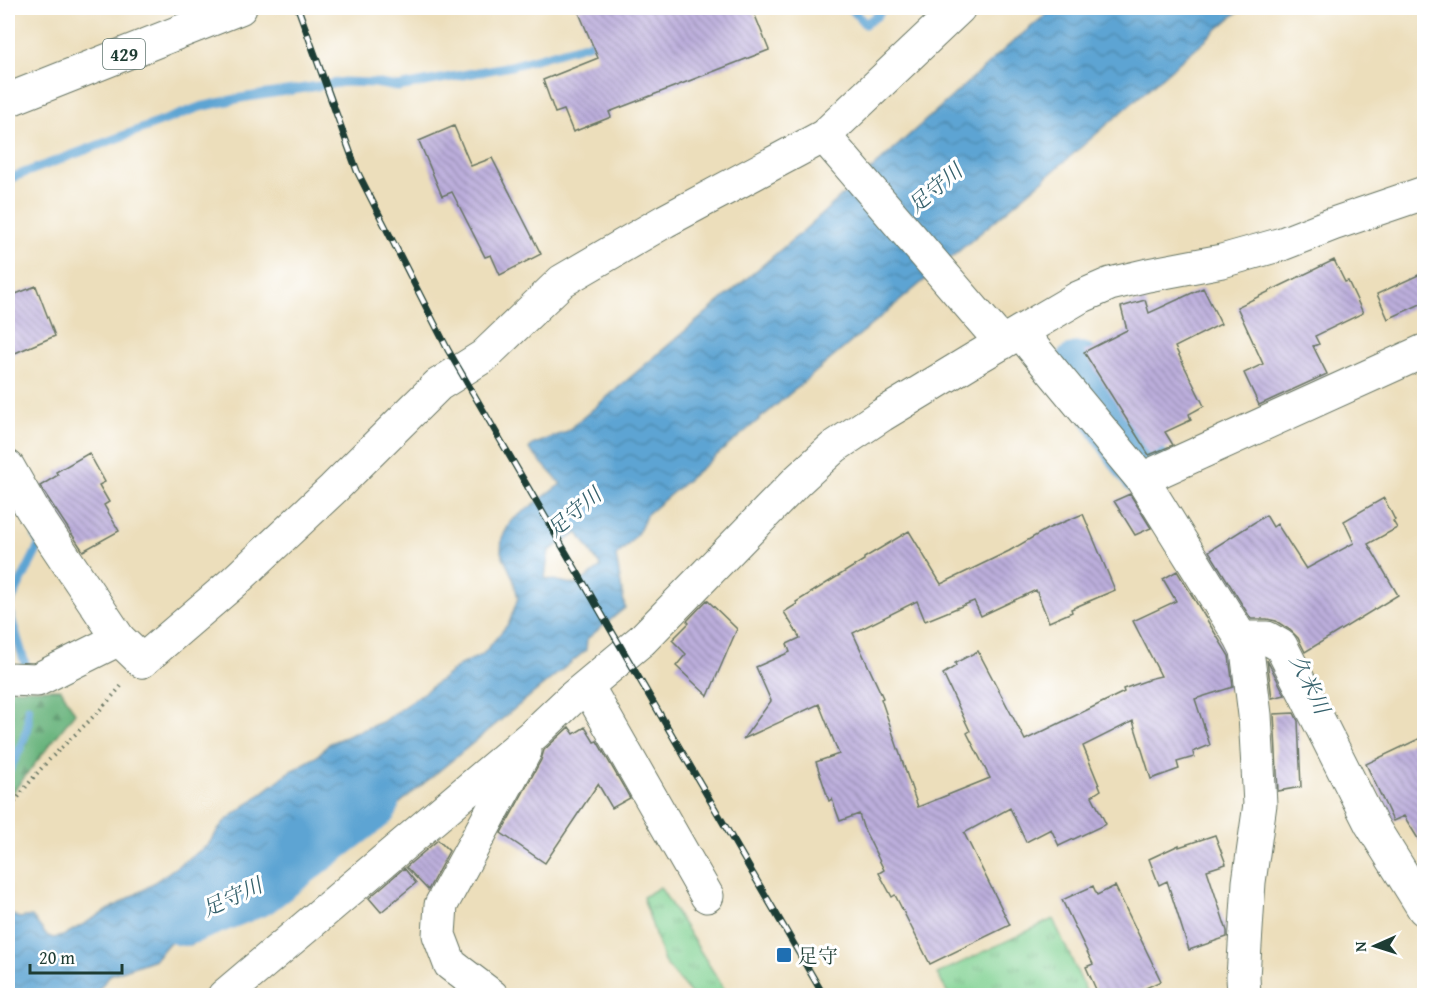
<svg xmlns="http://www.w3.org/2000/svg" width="1432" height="1003" font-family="'Gentium Book Plus','Noto Serif JP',serif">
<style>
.grass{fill:url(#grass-tufts);stroke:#508763;stroke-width:1.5}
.forest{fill:url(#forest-firs);stroke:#447858;stroke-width:1.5}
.water{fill:url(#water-waves);stroke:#3e7084;stroke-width:1.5;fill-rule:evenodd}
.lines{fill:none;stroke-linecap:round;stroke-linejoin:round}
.stream{stroke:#5da4d3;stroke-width:9}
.river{stroke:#5da4d3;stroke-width:56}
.building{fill:url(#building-back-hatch)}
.street-casing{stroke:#677563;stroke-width:35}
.secondary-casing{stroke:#677563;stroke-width:35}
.highway-casing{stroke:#677563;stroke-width:35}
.path{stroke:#677563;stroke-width:4;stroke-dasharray:1.5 4.5;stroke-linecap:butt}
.street{stroke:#fff;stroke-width:33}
.secondary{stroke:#fff;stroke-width:33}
.highway{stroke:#fff;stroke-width:33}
.rail-casing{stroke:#1f3d34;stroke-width:7}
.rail{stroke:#fff;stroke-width:4.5;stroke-dasharray:14;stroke-linecap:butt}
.poi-dot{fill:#1f6fb2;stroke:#fff;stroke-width:2}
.labels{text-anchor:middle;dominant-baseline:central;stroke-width:6;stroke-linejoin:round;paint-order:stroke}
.shield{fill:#fff;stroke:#627771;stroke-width:1.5}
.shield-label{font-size:18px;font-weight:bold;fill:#1f3d34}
.poi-label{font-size:20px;fill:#1f3d34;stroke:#fff;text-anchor:start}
.water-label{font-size:21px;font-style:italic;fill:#35616c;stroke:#fff}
</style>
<defs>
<pattern id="grass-tufts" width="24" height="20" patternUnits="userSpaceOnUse" patternTransform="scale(1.5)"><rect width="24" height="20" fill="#80d192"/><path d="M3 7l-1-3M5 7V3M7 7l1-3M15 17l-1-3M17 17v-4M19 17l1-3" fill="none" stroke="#68ab78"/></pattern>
<pattern id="forest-firs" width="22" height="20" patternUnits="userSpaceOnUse" patternTransform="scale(1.5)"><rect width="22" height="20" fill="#68b37c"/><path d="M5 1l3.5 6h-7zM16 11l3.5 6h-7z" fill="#559366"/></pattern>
<pattern id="water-waves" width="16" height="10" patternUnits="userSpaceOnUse" patternTransform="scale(1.5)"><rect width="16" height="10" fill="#5da4d3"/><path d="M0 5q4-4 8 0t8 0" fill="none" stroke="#4c87ac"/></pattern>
<pattern id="building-back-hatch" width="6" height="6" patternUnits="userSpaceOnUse" patternTransform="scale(1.5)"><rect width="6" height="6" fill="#bcaedc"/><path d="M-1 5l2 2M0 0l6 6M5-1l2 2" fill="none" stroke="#988fb3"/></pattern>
</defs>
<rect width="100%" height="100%" fill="#fff"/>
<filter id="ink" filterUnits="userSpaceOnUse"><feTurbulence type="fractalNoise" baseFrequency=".0167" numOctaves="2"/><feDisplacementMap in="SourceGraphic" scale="12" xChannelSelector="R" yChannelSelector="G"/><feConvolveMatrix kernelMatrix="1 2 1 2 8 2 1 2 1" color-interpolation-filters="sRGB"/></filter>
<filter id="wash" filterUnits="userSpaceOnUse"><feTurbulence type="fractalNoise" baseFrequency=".008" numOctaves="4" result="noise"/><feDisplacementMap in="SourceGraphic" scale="24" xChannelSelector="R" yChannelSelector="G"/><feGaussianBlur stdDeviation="1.35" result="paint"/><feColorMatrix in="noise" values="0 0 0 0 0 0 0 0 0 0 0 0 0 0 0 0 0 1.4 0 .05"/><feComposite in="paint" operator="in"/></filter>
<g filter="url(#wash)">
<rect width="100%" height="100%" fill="#ecdebb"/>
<path class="grass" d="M660,887l68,108h-36l-28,-33 -21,-65z
M1053,919l35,76h-139l-12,-21z"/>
<path class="forest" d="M8,689h53l14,24 -67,85z"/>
<path class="water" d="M1054,8h188l-206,178 -390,329c-5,17 -16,29 -30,41l9,52 -38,31 -1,11 -248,204 -13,9h-9l-4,-6 -3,-15 -11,-1 -20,12 -17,19 -9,29 -22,18 -8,2 -8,14 -15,2 -7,8 -12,-1 -4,-3 -7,2 -14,16 -45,16 -16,20h-86v-82l11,5 13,-2 14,19 7,3 10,-2 80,-46 65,-45 15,-22 68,-52 25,-14 14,-14 52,-21 48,-34 30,-23 22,-10 27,-32 9,-25 -5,-20 -12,-26 1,-14 9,-17 50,-37 -32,-35 3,-4 34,-13 238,-202 204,-184zM578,533l23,34 -25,18 -31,-7 4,-27z"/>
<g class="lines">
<path class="stream" d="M851,8l14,16 12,-8 6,-8
M8,179l192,-72 41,-9 103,-16 30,1 24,4 113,-21 91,-26
M8,607l32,-63 -4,-7
M8,608l19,62
M8,772l12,-23 8,-22v-19"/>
<path class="river" d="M1079,370l65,98
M184,918l73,-29 114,-86"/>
</g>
<g id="blocks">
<path class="building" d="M577,8h175l17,42 -160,62 2,5 -38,15 -9,-22 -9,3 -12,-33 55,-22z
M454,126l17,40 21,-8 49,96 -41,21 -9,-20 -6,2 -33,-65 -10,4 -23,-55z
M1334,260l11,22 3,-1 15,32 -48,23 4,8 -6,2 14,28 -68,31 -15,-32 19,-9 -26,-57z
M1425,272v30l-37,17 -11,-25z
M36,286l19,50 -47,20v-59z
M1203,288l18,36 -46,23 29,59 -15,8 2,6 -26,12 8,13 -24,10 -65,-103 43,-22 -6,-23 24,-7 4,13z
M89,453l16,29 -6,3 10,17 -5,3 15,26 -36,20 -43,-65 18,-11 -2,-3z
M1130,494l21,34 -16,7 -21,-34z
M1384,498l11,22 -2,1 4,7 -29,16 30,51 -93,57 -7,-14 -8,-8 -14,-9 -9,-2h-16l-42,-68 57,-36 7,12 4,-3 29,45 48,-26 -10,-22z
M1083,514l32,76 -44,19 1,3 -23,10 -13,-32 -55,26 -7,-15 -49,20 -8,-20 -64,32 30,65 -2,1 37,108 72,-29 -23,-45 3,-2 -27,-57 13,-8 -1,-3 23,-12 47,89 99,-48 -1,-3 25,-9v-1l13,-3 -28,-55 43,-20 -13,-22 14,-8 52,85 4,31 -38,12 15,46 -17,7 1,5 -17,5 2,7 -28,10 -18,-58 -50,25 18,44 -9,6 14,28 -47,22 -8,-17 -25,13 -16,-34 -46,25 46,92 -80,39 -35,-69 -3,2 -13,-24 5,-3 -21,-43 -4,-13 -19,7 -8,-22 -3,2 -13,-39 23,-8 -20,-50 -76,35 28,-38 -15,-34 34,-15 -3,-8 13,-6 -16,-26 13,-8 -1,-2 68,-42v-2l45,-27 32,53 68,-33 38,-22z
M707,600l30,29 -29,67 -32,-30 10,-12 -14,-14 17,-17 -2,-2z
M1267,660l18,35 -13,3z
M1294,713l4,8 3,66 -23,4 -4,-77z
M569,727l5,7 11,-7 9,15 3,-1 33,57 -18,10 -14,-24 -53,79 -44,-30 40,-73 3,-10z
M1425,736v114l-21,-34 -11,5 -27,-57z
M1215,835l11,29 -19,6 20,61v6l-38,13 -22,-69 -8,4 -10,-26 30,-14v2z
M438,840l11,11 -21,39 -22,-23z
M404,868l12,15 -35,29 -12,-14z
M1093,886l4,9 18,-9 46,95 -32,15h-30l-13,-29 7,-3 -31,-64z"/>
</g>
</g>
<g filter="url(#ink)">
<use href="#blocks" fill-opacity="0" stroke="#677563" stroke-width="1.5"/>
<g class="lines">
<defs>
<path id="street" d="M824,136l178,207
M1020,332l122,147 99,159 6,12 8,65 5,89 -11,78 -6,95 1,19
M1142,479l282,-128
M1241,638h26l14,8 90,178 53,85
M142,661l92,-79 99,-93 105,-104 46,-29 78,-75 103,-60 159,-85 135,-128
M8,679l29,1 82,-41
M587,686l120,210
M224,996l310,-262 37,-35 71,-59 156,-160 36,-33 48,-32 94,-57 102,-60 32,-14 38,-9 74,-14 60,-17 51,-20 91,-31
M492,996l-42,-32 -11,-29 2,-30 84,-154"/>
<path id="secondary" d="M8,467l24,42 87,130 23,22"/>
<path id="highway" d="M8,100l232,-92"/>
</defs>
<use href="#street" class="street-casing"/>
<use href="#secondary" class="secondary-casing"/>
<use href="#highway" class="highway-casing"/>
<path class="path" d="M8,812c12,-18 25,-35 40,-51 25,-25 52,-49 74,-76"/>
<use href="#street" class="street"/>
<use href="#secondary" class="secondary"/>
<use href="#highway" class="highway"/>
<defs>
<path id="rail" d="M298,8l59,163 91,179 376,646"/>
</defs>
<use href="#rail" class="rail-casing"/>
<use href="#rail" class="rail"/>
</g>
</g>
<rect class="poi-dot" x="776" y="947" width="16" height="16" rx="3"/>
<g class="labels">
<rect class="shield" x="103" y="39" width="42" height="30" rx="4.5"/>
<g class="shield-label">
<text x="124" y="54">429</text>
</g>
<g class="poi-label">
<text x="798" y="955">足守</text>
</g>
<g class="water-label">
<text transform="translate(935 188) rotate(-40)">足守川</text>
<text transform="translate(574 512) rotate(-40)">足守川</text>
<text transform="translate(1310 684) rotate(64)">久米川</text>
<text transform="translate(232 897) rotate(-25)">足守川</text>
</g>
</g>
<rect width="1432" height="1003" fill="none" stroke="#fff" stroke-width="30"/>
<g transform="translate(1375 946) rotate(267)" stroke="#ffffff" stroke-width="4.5" paint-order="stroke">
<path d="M0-4.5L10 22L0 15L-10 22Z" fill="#1f3d34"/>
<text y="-9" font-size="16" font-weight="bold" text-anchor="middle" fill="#1f3d34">N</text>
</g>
<path d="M30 964v9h92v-9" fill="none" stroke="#1f3d34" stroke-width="3"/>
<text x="39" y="964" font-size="18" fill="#1f3d34" stroke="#ffffff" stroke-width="4.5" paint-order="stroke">20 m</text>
</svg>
